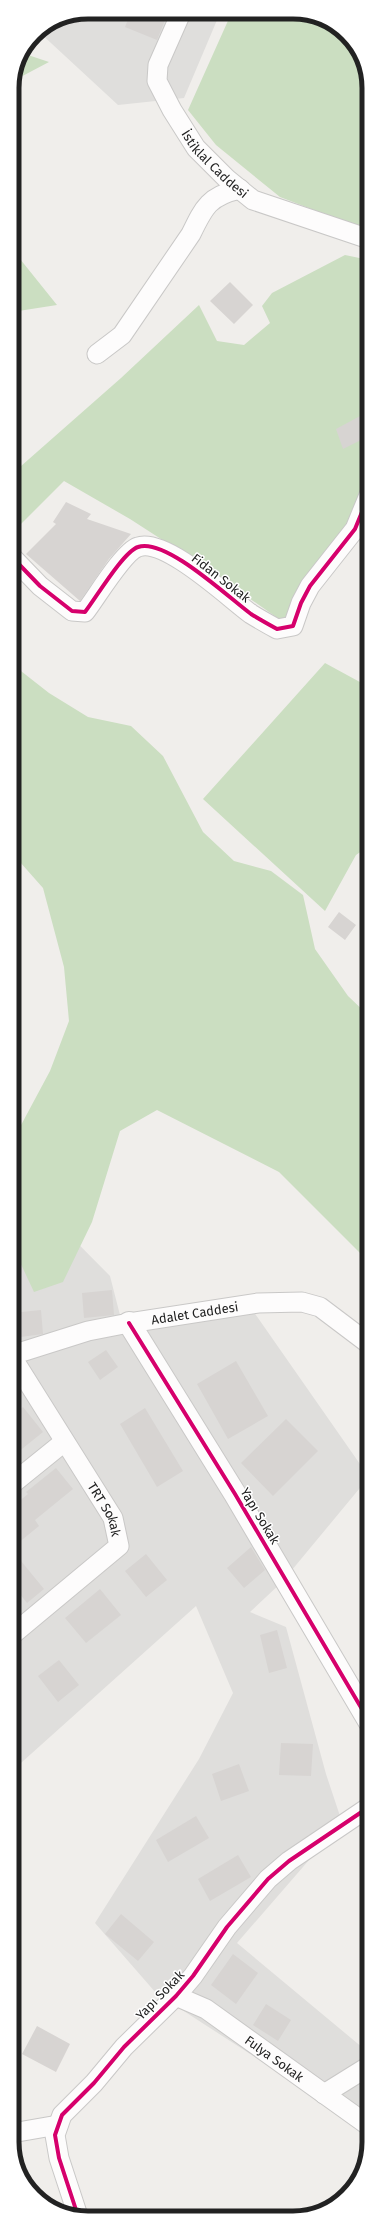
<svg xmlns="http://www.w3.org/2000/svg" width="381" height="2230" font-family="'Fira Sans',sans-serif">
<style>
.residential{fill:#dfdedc}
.forest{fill:#cbdec1}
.building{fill:#d7d4d2}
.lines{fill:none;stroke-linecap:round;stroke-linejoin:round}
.minor-casing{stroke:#c9c8c7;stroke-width:21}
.tertiary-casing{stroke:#c9c8c7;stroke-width:24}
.minor{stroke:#fdfcfc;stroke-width:19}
.tertiary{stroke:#fdfcfc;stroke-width:22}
.cycleway-casing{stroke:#fff;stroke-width:6}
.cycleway{stroke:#d6006c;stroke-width:4}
.labels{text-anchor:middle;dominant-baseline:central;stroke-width:3;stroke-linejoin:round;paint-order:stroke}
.street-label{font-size:13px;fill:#222;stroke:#fff}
.rim{fill:none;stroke:#222;stroke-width:5}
</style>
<rect width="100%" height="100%" fill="#f0eeeb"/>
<path class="residential" d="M88,12l132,1 -36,85 -66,7 -80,-74 21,-13z
M12,1177l98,99 11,43 123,-21 125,179 -87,105 -32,30 36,15 40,147 16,48 -105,121 132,110v78l-213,-138 -61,-70 104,-164 34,-66 -37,-87 -184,165z"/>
<path class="forest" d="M231,14l82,1 37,23 19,44v149l-89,-34 -64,-52 -28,-35z
M25,54l24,8 -36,19z
M12,249l45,56 -45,7z
M345,255l24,5v235l-74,126 -16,-2 -70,-49 -79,-51 -66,-38 -52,52v-59l109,-96 78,-73 18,36 27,4 26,-22 -8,-17 10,-13z
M325,663l44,24v159l-13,9 -31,56 -122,-112z
M12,664l37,29 39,24 43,9 32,30 40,76 31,29 37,10 32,24 12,54 33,47 21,20v246l-90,-90 -122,-62 -37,21 -28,91 -29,60 -29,10 -22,-47v-79l8,-39 30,-56 19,-50 -5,-54 -21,-79 -31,-35z"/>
<path class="building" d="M131,12l37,1 -11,27 -32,-13z
M230,282l23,23 -19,19 -24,-23z
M362,415l7,15v6l-26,13 -7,-20z
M66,502l25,12 -4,5 44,15 -22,25 -29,42 -54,-47 30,-30 -3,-2z
M339,912l17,13 -11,15 -17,-13z
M112,1290l2,25 -30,3 -2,-25z
M41,1310l2,24 -30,4 -1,-25z
M106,1350l12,17 -18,13 -12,-18z
M236,1361l32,55 -40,23 -31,-55z
M23,1407l20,25 -31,25v-41z
M145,1408l38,63 -26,16 -37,-63z
M286,1419l32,32 -45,45 -32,-33z
M56,1468l17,21 -38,31 4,6 -27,22v-41l16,-13 -2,-2z
M251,1547l14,23 -21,18 -17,-20z
M12,1550l32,39 -17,14 -15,-19z
M146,1554l21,26 -21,17 -21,-26z
M100,1589l21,26 -35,28 -21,-25z
M277,1630l10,38 -18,5 -9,-38z
M59,1660l20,25 -21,17 -20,-26z
M281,1743l32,1 -2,32 -32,-1z
M239,1764l10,27 -28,10 -9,-27z
M196,1816l13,22 -41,24 -12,-22z
M238,1855l13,22 -41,24 -12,-22z
M121,1914l33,28 -16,19 -33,-27z
M233,1954l25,19 -22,31 -25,-19z
M266,2004l25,16 -13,21 -25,-16z
M37,2026l33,18 -14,28 -34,-18z"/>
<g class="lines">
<defs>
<g id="minor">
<path id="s1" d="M181,13l-23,52 -1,16 15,29 24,38 31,31 26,21 116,39"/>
<path d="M97,354l25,-19 69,-101c13,-27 18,-38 49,-45"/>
<path d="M12,557l28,29 32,25 13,1c11,-14 38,-60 53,-65 27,-10 91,51 113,67 8,5 17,10 26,15l16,-3 8,-23 9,-17 45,-57 14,-34"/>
<path id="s2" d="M12,1355l76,-24 41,-8 129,-20 44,-1 18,5 49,37"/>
<path id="s3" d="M12,1357l101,161 6,28 -107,89"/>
<path d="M12,1484l52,-42"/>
<path id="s4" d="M176,1996l30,13 163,117"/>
<path d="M324,2094l45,-28"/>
<path d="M12,2133l46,-8"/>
<path d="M78,2216l-19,-58 -4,-23 7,-20 32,-32 30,-36 52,-51 17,-20 34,-49 41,-48 21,-18 80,-54"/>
</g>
<path id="tertiary" d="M129,1323l106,171 134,227"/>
</defs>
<use href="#minor" class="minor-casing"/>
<use href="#tertiary" class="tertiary-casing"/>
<use href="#minor" class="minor"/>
<use href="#tertiary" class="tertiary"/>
<defs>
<path id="cycleway" d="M12,557l28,29 32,25 13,1c11,-14 38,-60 53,-65 27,-10 91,51 113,67 8,5 17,10 26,15l16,-3 8,-23 9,-17 45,-57 14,-34
M129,1323l106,171 134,227
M78,2216l-19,-58 -4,-23 7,-20 32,-32 30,-36 52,-51 17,-20 34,-49 41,-48 21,-18 80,-54"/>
</defs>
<use href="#cycleway" class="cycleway-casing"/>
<use href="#cycleway" class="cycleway"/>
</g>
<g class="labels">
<g class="street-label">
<text stroke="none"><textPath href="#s1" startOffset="175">İstiklal Caddesi</textPath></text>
<text transform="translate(221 578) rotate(38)">Fidan Sokak</text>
<text stroke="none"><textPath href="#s2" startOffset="188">Adalet Caddesi</textPath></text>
<text stroke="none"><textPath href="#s3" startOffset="179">TRT Sokak</textPath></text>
<text transform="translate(260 1516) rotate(59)">Yapı Sokak</text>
<text transform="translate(160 1995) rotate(-46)">Yapı Sokak</text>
<text stroke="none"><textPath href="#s4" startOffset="117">Fulya Sokak</textPath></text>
</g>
</g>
<path d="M0 0H381V2230H0ZM88 19H293A69 69 0 0 1 362 88V2142A69 69 0 0 1 293 2211H88A69 69 0 0 1 19 2142V88A69 69 0 0 1 88 19Z" fill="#fff" fill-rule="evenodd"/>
<path class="rim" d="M88 19H293A69 69 0 0 1 362 88V2142A69 69 0 0 1 293 2211H88A69 69 0 0 1 19 2142V88A69 69 0 0 1 88 19Z"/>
</svg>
